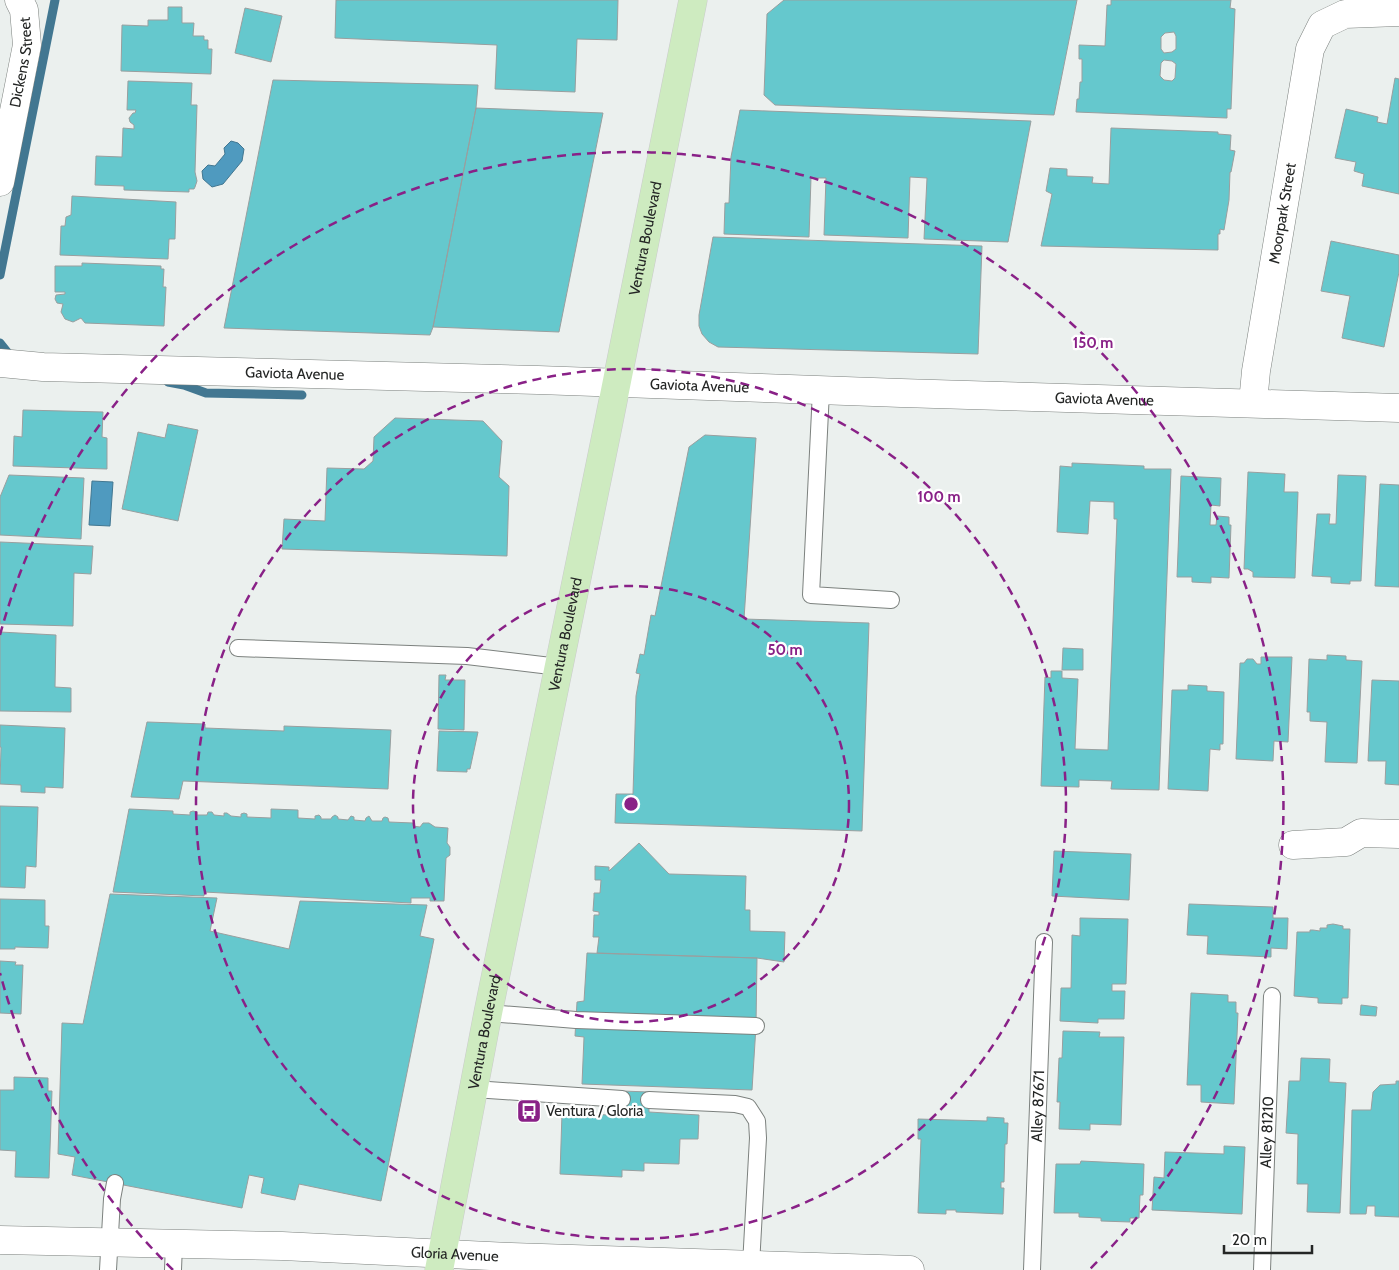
<svg xmlns="http://www.w3.org/2000/svg" width="1399" height="1270" font-family="Cabin,sans-serif">
<style>
.water{fill:#4f9abf;stroke:#427791}
.lines{fill:none;stroke-linecap:round;stroke-linejoin:round}
.stream{stroke:#427791;stroke-width:9}
.building{fill:#65c8cd;stroke:#999f9f;fill-rule:evenodd}
.service-casing{stroke:#7c817e;stroke-width:18}
.minor-casing{stroke:#7c817e;stroke-width:29}
.tertiary-casing{stroke:#7c817e;stroke-width:29}
.primary-casing{stroke:#cacbcb;stroke-width:29}
.service{stroke:#fff;stroke-width:16}
.minor{stroke:#fff;stroke-width:28}
.tertiary{stroke:#fff;stroke-width:28}
.primary{stroke:#ceebc0;stroke-width:28}
.ring{fill:none;stroke:#892187;stroke-width:2.5;stroke-dasharray:9 6}
.labels{text-anchor:middle;dominant-baseline:central;stroke-width:4.5;stroke-linejoin:round;paint-order:stroke}
.street-label{font-size:15px;fill:#242625;stroke:#fff}
.poi-label{font-size:15px;fill:#242625;stroke:#fff;text-anchor:start}
.centre{fill:#892187;stroke:#fff;stroke-width:2.5}
.ring-label{font-size:15px;text-anchor:middle;font-weight:bold;fill:#892187;stroke:#fff;stroke-width:4.5;stroke-linejoin:round;paint-order:stroke}
</style>
<rect width="100%" height="100%" fill="#ebf0ee"/>
<path class="water" d="M231,141l7,2 6,6 -2,12 -19,23 -11,3 -9,-8 -1,-8 6,-6 7,1 10,-12 -1,-6z
M92,481l21,1 -3,44 -21,-1z"/>
<g class="lines">
<path class="stream" d="M0,275l55,-275
M0,343l12,15
M168,382l16,3 22,8 96,2"/>
</g>
<path class="building" d="M336,0h282l-1,40 -40,-1 -2,53 -80,-3 2,-44 -162,-7z
M784,0h293l-23,115 -279,-10 -11,-10 3,-81z
M1111,0h120l-1,8 5,1 -4,100h-4v9l-151,-6 1,-13h2l1,-17h2v-23h-3v-14l26,1 2,-41h4zM1174,32l2,4v13l-4,3 -8,1 -3,-4v-12l4,-4zM1164,60l8,1 4,3 -1,14 -3,3 -8,-1 -4,-4 1,-13z
M168,7h14v16h12l-1,13h11v4h4v9h4l-1,25 -90,-3 1,-46 26,1v-6h20z
M245,8l37,8 -11,46 -36,-9z
M1395,78l4,1v115l-37,-8 2,-12 -10,-3 2,-9 -21,-4 11,-49 32,8 -1,5 10,2z
M273,80l205,5 -2,23 -43,219 -3,8 -206,-7z
M128,81l64,2 -1,22h6l-2,67 2,9 -2,6 -1,2h-5v3l-65,-2v-4l-29,-1 1,-29 26,1 1,-29 11,1v-4l-4,-3 -1,-4 4,-5h2l1,-3h-9z
M476,108l127,5 -44,219 -126,-5z
M740,110l291,11 -23,121 -84,-3 3,-61 -17,-1 -2,61 -84,-3 2,-57h-15l-2,59 -85,-3 1,-31h4l2,-46z
M1111,128l107,4v2l13,1 -1,15 5,1 -4,21h-1l-1,28 -5,30 -4,-1v5h-2v16l-177,-4 11,-52 -6,-3 4,-23 17,1v7l26,1 -1,6 17,1z
M72,196l104,6 -1,37h-6l-1,20 -108,-4 1,-29h4l1,-9 5,-2z
M713,237l269,9 -4,108 -260,-7 -9,-5 -7,-8 -3,-8v-11z
M1331,241l68,14v17l-15,75 -42,-9 8,-42 -29,-5z
M82,263l79,3v3h3l-1,18h3l-2,39 -79,-3 -4,-5 -8,4 -8,-3 -4,-7 2,-8 -6,-1 -2,-4 1,-4 9,-1v-2h-10v-26h27z
M23,410l80,2 -1,25 5,1v31l-94,-3 1,-30 8,1z
M395,418l88,3 19,20 -3,36 10,9 -2,70 -225,-7 2,-30 41,2 2,-53 37,1 9,-8 1,-24z
M168,424l30,6 -20,91 -56,-12 16,-77 27,6z
M705,435l51,3 -12,181 125,4 -7,208 -247,-8 1,-29h17l3,-98 4,-22 -4,-1 4,-19 4,1 7,-40 4,1 34,-169z
M1072,463l72,3v3h27l-12,321 -48,-1 1,-8 -33,-1v7l-38,-1 4,-109 6,1v-7h11v7l16,1 -3,70 33,1 9,-231h-3v-17l-24,-1 -2,33 -31,-2 3,-66 12,1z
M1248,472l37,2 -1,18h14l-3,86 -42,-1v-5l-5,-3h-4z
M9,475l75,3 -3,61 -81,-4v-38z
M1338,475l28,1 -5,105h-11v3l-19,-1v-6l-19,-1 5,-62h13l-1,10h7z
M1181,476l40,2 -1,28 -9,-1 -1,20h6l1,-9 12,1v8h2l-2,53 -18,-1v6l-19,-1v-5h-15z
M1380,484l19,1v102l-24,-1z
M0,542l93,4 -2,28 -17,-1 -1,53 -73,-2z
M0,632l56,3 -1,52 16,1v24l-71,-1z
M1063,648l20,1v21h-21z
M1327,655l19,1v4l16,1 -5,102 -32,-1 2,-40 -17,-1v-9h-3l2,-53 18,1z
M1261,657h31l-4,85 -14,-1 -1,20 -37,-2 4,-96h4l3,-4h6l4,5h4z
M439,675h7l-1,5h20l-1,50 -26,-1z
M1372,680l27,1v104l-14,-1 1,-23h-18z
M1188,685l19,1v5l17,1 -1,52h-3v6l-10,-1 -2,42 -40,-2 4,-99h16z
M147,722l58,2v4l79,3v-5l107,4 -3,59 -205,-8 -4,18 -48,-2z
M0,725l65,3 -2,60 -18,-1v6l-24,-1v-7l-21,-1 1,-37h-1z
M439,731l39,1 -8,37h-3v3l-30,-1z
M0,806l38,1 -2,60 -10,-1 -1,22 -25,-1z
M129,809l44,2v3l17,1v-3l3,-1 4,1v3h10l1,-3h4l2,3 10,1v-3h3l4,3 10,1v-3l3,-1 3,1v3l24,1v-9l27,1v8l17,1v-3l4,-1 2,2v2h10l1,-2 3,-2 3,2v2l10,1 3,-4 3,1v3l11,1 1,-3 3,-2 3,5h10l1,-3 2,-1 3,1 1,4 24,1v3l7,1 3,-4h6l6,4 13,1 -1,15 3,4v8l-4,3 -2,43h-14v-3h-19v5l-207,-11v4l-91,-4z
M639,843l30,31 77,2 -1,34h5v21l35,1 -1,30 -27,-4 -160,-5 2,-16h-6l1,-22h5v-3l-6,-1 1,-14v-4h6l1,-13h-6v-14l14,1v4z
M1054,851l77,3 -2,46 -77,-4z
M110,894l107,4 -7,33 79,18 11,-48 127,4 -7,31 14,3 -53,262 -82,-17 -4,16 -34,-7 3,-15 -15,-3 -7,33 -170,-33 3,-18 -17,-3 4,-131 21,1z
M0,899l45,1v26h4l-1,22 -33,-1v2h-15z
M1189,904l84,3v11h15l-1,31 -16,-1v9l-64,-3 1,-18 -21,-1z
M1080,918l48,1 -2,65h-14v7h13l-1,28h-26v4l-38,-2 1,-33h10l1,-53 8,1z
M1333,924l10,2v3h7l-2,69h-6v6l-24,-1v-5l-24,-2 3,-64h13v-2h3l7,1v-3h7v-3z
M587,953l170,5 -1,68 -4,64 -170,-6 2,-47 -9,-1 2,-34 7,-1z
M0,961l16,1 -1,3h8l-2,49 -21,-1z
M1191,993l37,2v7h8v11h2l-4,91 -33,-2v-17h-14z
M1361,1005l16,2 -1,9 -16,-1z
M1063,1031l37,1 -1,5h25l-3,88 -31,-1v6l-31,-1 1,-27h-3l2,-44h3z
M1301,1058l29,1 -1,23 17,1 -6,130 -33,-1 1,-28h-11l1,-50 -12,-1 3,-52h11z
M14,1077l34,1v13h4l-3,87 -34,-1 1,-26 -16,-1v-60h14z
M1396,1081h3v136l-24,-1v-10h-8l-1,8h-16l2,-104h19l2,-18 7,-7 16,-1z
M622,1091l27,1v20l50,3 -1,24h-18l-1,25 -35,-1v8l-22,-1v7l-62,-3 2,-61 47,2v-4h12z
M987,1117l17,1v5h4l-1,21h-2l-1,38h-3v6h3l-1,26 -47,-2v-2h-10v4l-28,-1 3,-74h-3v-20l69,2z
M1224,1146l21,1 -3,67 -90,-4 2,-33 10,1 1,-26 59,2z
M1081,1161l63,3 -1,31h-3l-1,23h-9v4l-29,-1v-3l-22,-1v-4h-25l2,-49h24z"/>
<g class="lines">
<defs>
<g id="service">
<path d="M821,391l-10,204 80,5"/>
<path d="M238,648l229,8 92,11"/>
<path d="M488,1013l88,7 180,6"/>
<path d="M474,1089l148,10"/>
<path d="M649,1100l86,4 13,3 9,14 1,17 -7,127"/>
<path d="M108,1270l4,-71 3,-16"/>
<path d="M173,1270l1,-26"/>
<path id="s1" d="M1032,1270l12,-328"/>
<path id="s2" d="M1262,1270l10,-274"/>
</g>
<g id="minor">
<path id="s3" d="M0,182l27,-137 -3,-35 -5,-10"/>
<path id="s4" d="M0,363l43,4 495,13 363,13 498,15"/>
<path id="s5" d="M1253,403l3,-32 54,-322 12,-24 23,-11 54,-2"/>
<path d="M1293,845l53,-3 15,-9 38,1"/>
</g>
<g id="tertiary">
<path id="s6" d="M0,1240l282,6 229,11 399,13"/>
</g>
<g id="primary">
<path id="s7" d="M439,1270l49,-257 121,-592 84,-421"/>
</g>
</defs>
<use href="#service" class="service-casing"/>
<use href="#minor" class="minor-casing"/>
<use href="#tertiary" class="tertiary-casing"/>
<use href="#primary" class="primary-casing"/>
<use href="#service" class="service"/>
<use href="#minor" class="minor"/>
<use href="#tertiary" class="tertiary"/>
<use href="#primary" class="primary"/>
</g>
<g class="ring">
<circle cx="631" cy="804" r="218"/>
<circle cx="631" cy="804" r="435"/>
<path d="M173 1270A653 653 0 0 1 0 973M0 635A653 653 0 1 1 1089 1270"/>
</g>
<defs>
<symbol id="bus-square" viewBox="-11 -11 22 22"><rect x="-9" y="-9" width="18" height="18" rx="4" fill="#892187" stroke="#fff"/><path d="M-5-6H5V4H4V6H2V4H-2V6H-4V4H-5ZM-3.5-4V0h7V-4ZM-3.5 1.2v1.5H-2V1.2ZM2 1.2v1.5H3.5V1.2Z" fill="#fff"/></symbol>
</defs>
<g fill-rule="evenodd">
<use href="#bus-square" x="515" y="1097" width="28" height="28"/>
</g>
<g class="labels">
<g class="street-label">
<text stroke="none"><textPath href="#s3" startOffset="122">Dickens Street</textPath></text>
<text stroke="none"><textPath href="#s5" startOffset="192">Moorpark Street</textPath></text>
<text stroke="none"><textPath href="#s7" startOffset="1052">Ventura Boulevard</textPath></text>
<text stroke="none"><textPath href="#s4" startOffset="295">Gaviota Avenue</textPath></text>
<text stroke="none"><textPath href="#s4" startOffset="700">Gaviota Avenue</textPath></text>
<text stroke="none"><textPath href="#s4" startOffset="1105">Gaviota Avenue</textPath></text>
<text stroke="none"><textPath href="#s7" startOffset="648">Ventura Boulevard</textPath></text>
<text stroke="none"><textPath href="#s7" startOffset="242">Ventura Boulevard</textPath></text>
<text stroke="none"><textPath href="#s1" startOffset="164">Alley 87671</textPath></text>
<text stroke="none"><textPath href="#s2" startOffset="138">Alley 81210</textPath></text>
<text stroke="none"><textPath href="#s6" startOffset="455">Gloria Avenue</textPath></text>
</g>
<g class="poi-label">
<text x="546" y="1111">Ventura / Gloria</text>
</g>
</g>
<circle cx="631" cy="804" r="8" class="centre"/>
<g class="ring-label">
<text x="1093" y="348">150 m</text>
<text x="939" y="502">100 m</text>
<text x="785" y="655">50 m</text>
</g>
<path d="M1224 1245v8h88v-8" fill="none" stroke="#242625" stroke-width="2.5"/>
<text x="1232" y="1245" font-size="15" fill="#242625" stroke="#ffffff" stroke-width="4" paint-order="stroke">20 m</text>
</svg>
